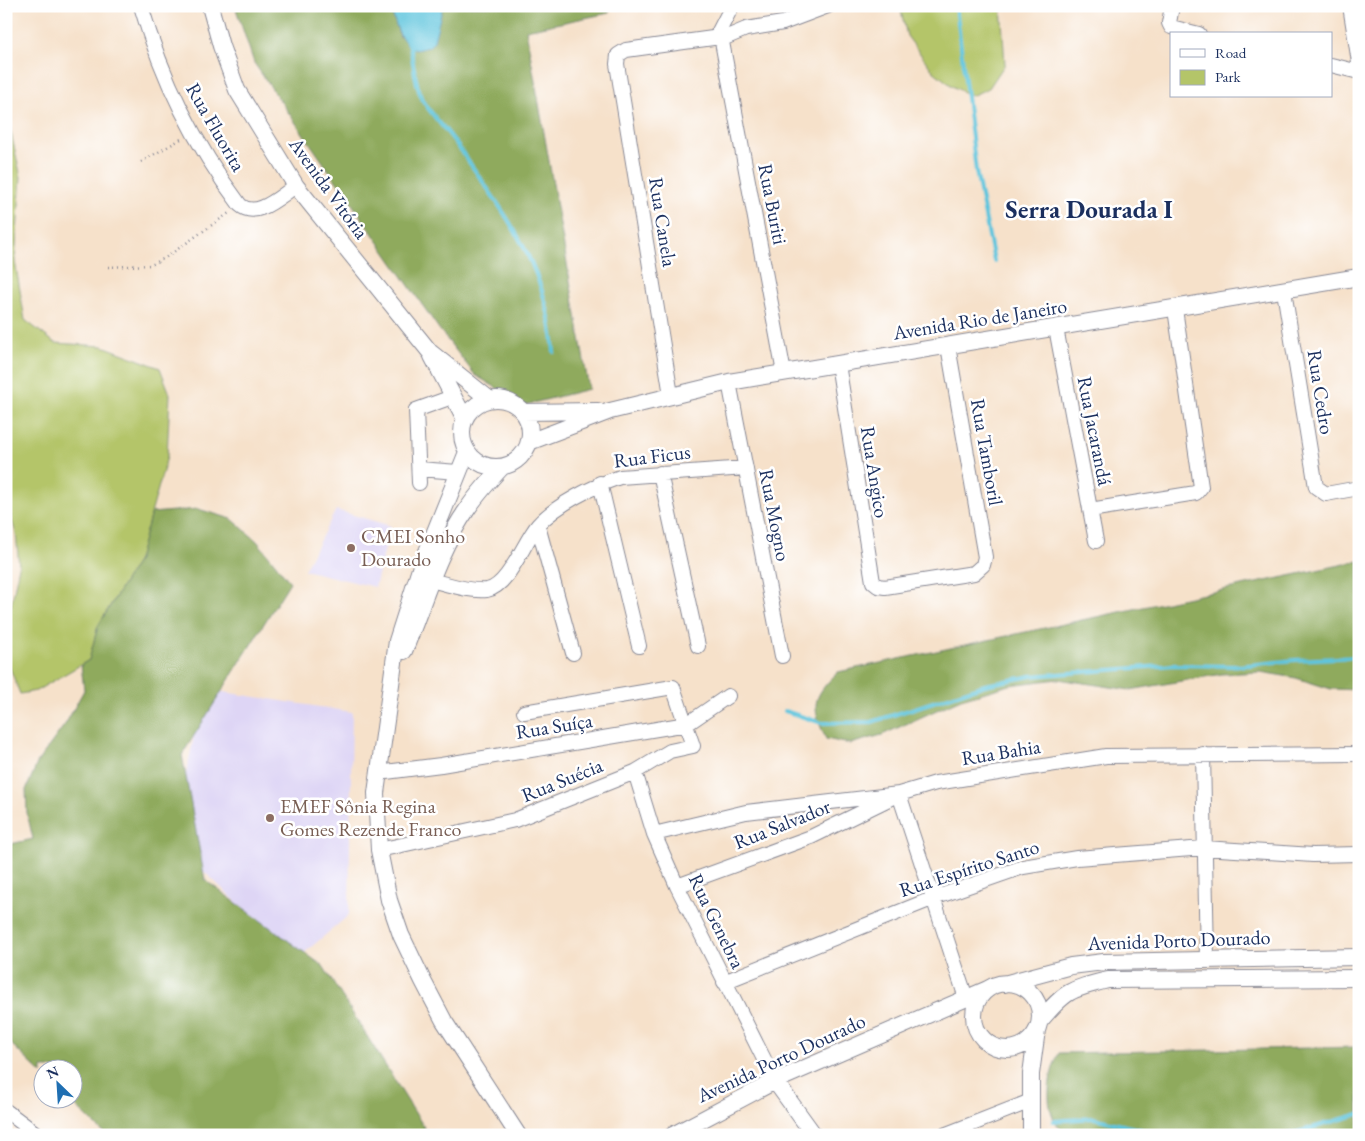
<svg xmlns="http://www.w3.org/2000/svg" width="1365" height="1141" font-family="'EB Garamond',serif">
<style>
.built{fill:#ded5f5}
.green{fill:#b4c569;stroke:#687a64}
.forest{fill:#8faa5d;stroke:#556c5e}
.water{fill:#5fc5dd;stroke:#3d7a9e}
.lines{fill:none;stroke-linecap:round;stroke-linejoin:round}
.stream{stroke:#5fc5dd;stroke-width:4}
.minor-casing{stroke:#888894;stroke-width:16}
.tertiary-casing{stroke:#888894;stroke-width:18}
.path{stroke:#888894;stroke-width:2.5;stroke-dasharray:1 4;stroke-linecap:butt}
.minor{stroke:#fff;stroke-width:14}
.tertiary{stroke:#fff;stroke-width:16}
.education-dot{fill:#8d6e63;stroke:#fff;stroke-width:2}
.labels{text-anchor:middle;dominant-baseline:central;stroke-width:5;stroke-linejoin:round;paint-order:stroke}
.street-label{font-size:20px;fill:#1b2f5e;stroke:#fff}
.education-label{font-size:20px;fill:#785e54;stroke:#fff;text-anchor:start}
.district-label{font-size:25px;font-weight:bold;fill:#1b2f5e;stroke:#fff}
</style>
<rect width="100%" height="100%" fill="#fff"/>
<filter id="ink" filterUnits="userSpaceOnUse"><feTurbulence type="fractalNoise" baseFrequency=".02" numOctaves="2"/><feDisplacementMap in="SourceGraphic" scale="10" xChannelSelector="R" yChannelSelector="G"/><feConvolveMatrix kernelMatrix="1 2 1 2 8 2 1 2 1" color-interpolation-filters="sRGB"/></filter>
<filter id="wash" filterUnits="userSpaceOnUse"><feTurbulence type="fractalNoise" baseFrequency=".0096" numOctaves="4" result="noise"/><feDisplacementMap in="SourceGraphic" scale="20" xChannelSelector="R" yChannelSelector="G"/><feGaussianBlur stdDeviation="1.12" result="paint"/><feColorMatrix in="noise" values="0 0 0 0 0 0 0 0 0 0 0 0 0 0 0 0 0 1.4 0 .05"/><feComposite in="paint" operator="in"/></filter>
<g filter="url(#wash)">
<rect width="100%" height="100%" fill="#f6e1ca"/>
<path class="built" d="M336,510l55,16 -16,61 -71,-17z
M204,689l148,23 -3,203 -52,44 -103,-97 -8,-88z"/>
<path class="green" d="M1001,6l4,58 -16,24 -18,8 -19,-10 -19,-15 -26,-35 -7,-29z
M6,111l15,66 -6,84 10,59 30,23 48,3 57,22 10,26 -3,63 -29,103 -40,66 -9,34 -53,31 -16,3 -14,-36 2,-37 11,-55 -3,-32 -10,-33z"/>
<path class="forest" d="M235,6h155l10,31 40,-25 3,-6h167l-1,7 -83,17 63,359 -64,16 -50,-30 -36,-46 -185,-266z
M198,509l34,10 25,22 33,41 -108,173 23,125 118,86 106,169h-323l-38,-36 4,-1v-30h-30v6l-36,-35v-194l27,-6 -6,-26 -1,-23 12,-29 28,-38 18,-33 -3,-25 8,-5 9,-34 40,-66 13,-47z
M1359,561v129l-28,-1 -35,-11 -36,-6 -38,2 -92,16 -72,-11 -48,6 -49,14 -79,36 -32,9 -24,-5c-15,-33 -15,-41 12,-67z
M1359,1047v88h-291c-27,-17 -21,-59 -9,-82z"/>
<path class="water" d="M390,6h53l-9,35 -5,6 -14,3c-17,-10 -19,-26 -25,-44z"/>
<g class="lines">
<path class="stream" d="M956,6l20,165 18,90
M409,43c5,18 5,39 13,56 9,16 24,30 35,46 48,69 90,120 97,207
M785,711l37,12 50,-1 113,-37 46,-9 143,-11 65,1 56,-6 64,-3
M1053,1121l41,-3 69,17
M1288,1135l71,-21"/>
</g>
</g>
<g filter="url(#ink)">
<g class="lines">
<defs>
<path id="minor" d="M141,6c21,73 54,139 99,199 17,15 41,-10 56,-19
M1172,6l-3,17 2,4 28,7
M1350,6l9,56
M716,37l16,-31
M720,40l26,-11 37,-6 45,-17
M1331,65l28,7
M1284,291l32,196 10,7 33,-6
M1056,328l40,213
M838,364l35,218 5,4 7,1 89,-14 9,-8 2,-8 -37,-211
M729,382l53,274
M671,395l-54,-331 1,-9 8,-5 87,-12h6l3,4 62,331
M419,469l39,3
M660,473l38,173
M419,483l-3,-73 36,-13
M600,483l39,163
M1090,510l106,-17 5,-6 -26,-178
M538,526l35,127
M430,580c17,4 40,12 57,10 22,-4 37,-49 51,-65 19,-21 56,-39 82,-48l126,-9
M1203,754l4,205
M635,772l19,62 23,52 98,195
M378,773l63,-8 246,-41 41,-28
M654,834l92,-22 153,-18 37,-11 170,-27 253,-2
M379,850l136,-30 120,-48 35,-21 23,-5 -20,-59 -149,25
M677,886l134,-49 88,-43 67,204
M724,982l210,-84 89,-31 54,-9 127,-10 109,7 46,-1
M6,1111l32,24
M944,1135l87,-34"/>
<path id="tertiary" d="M210,6l11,40 16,44 59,96 134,166 59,47
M432,356l33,63
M462 433a34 34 0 1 1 68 0a34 34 0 1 1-68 0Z
M523,412l75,-1
M529,442l81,-31 119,-29 630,-105
M467,452l-47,117 -23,72 -21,152 3,57 10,50 12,35 22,46 21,40 74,114
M404,651c20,-48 33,-99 64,-143 10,-15 22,-28 34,-41
M974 1016a33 33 0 1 1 66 0a33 33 0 1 1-66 0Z
M1004,984l67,-18 33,-4 255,-5
M1040,1021c25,-30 30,-32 68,-41l251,-2
M775,1081l39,54
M673,1135l102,-54 215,-93
M1031,1135v-61l6,-44"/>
</defs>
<use href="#minor" class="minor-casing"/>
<use href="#tertiary" class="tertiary-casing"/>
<path class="path" d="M141,162l40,-23
M108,267l43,-2 14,-7 64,-45"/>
<use href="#minor" class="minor"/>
<use href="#tertiary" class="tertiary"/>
</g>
</g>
<g class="education-dot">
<circle cx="351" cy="548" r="5"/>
<circle cx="270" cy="818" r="5"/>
</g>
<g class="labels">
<g class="street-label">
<text transform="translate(216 127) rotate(60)">Rua Fluorita</text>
<text transform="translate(329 188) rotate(54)">Avenida Vitória</text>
<text transform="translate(773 204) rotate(79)">Rua Buriti</text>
<text transform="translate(663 222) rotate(81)">Rua Canela</text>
<text transform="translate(980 319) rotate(-9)">Avenida Rio de Janeiro</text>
<text transform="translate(1321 392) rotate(81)">Rua Cedro</text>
<text transform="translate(1095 431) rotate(79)">Rua Jacarandá</text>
<text transform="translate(987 452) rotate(80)">Rua Tamboril</text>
<text transform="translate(652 456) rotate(-7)">Rua Ficus</text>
<text transform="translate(875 472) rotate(81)">Rua Angico</text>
<text transform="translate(775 515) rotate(79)">Rua Mogno</text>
<text transform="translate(554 726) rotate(-9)">Rua Suíça</text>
<text transform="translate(1001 752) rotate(-9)">Rua Bahia</text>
<text transform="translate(562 780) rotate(-22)">Rua Suécia</text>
<text transform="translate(782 824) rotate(-22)">Rua Salvador</text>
<text transform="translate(969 868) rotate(-18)">Rua Espírito Santo</text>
<text transform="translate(717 921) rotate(64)">Rua Genebra</text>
<text transform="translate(1179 940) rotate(-2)">Avenida Porto Dourado</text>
<text transform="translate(781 1058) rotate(-25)">Avenida Porto Dourado</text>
</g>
<g class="education-label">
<text x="361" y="536">CMEI Sonho<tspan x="361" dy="23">Dourado</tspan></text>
<text x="280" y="806">EMEF Sônia Regina<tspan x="280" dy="23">Gomes Rezende Franco</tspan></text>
</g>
<g class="district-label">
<text x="1089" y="209">Serra Dourada I</text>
</g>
</g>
<rect width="1365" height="1141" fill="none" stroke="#fff" stroke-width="25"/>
<rect x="1170" y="32" width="162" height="65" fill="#ffffff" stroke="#a4acbf"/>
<rect x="1180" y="49" width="25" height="8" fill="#ffffff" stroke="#a4acbf"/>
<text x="1215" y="58" font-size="15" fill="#1b2f5e">Road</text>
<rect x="1180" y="70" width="25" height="15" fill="#b4c569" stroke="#a4acbf"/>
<text x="1215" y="82" font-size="15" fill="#1b2f5e">Park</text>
<g transform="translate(58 1084) rotate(335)"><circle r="24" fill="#ffffff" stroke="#a4acbf"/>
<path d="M0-4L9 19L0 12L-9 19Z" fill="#1f6fb2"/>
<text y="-8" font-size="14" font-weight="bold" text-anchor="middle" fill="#1b2f5e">N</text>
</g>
</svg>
